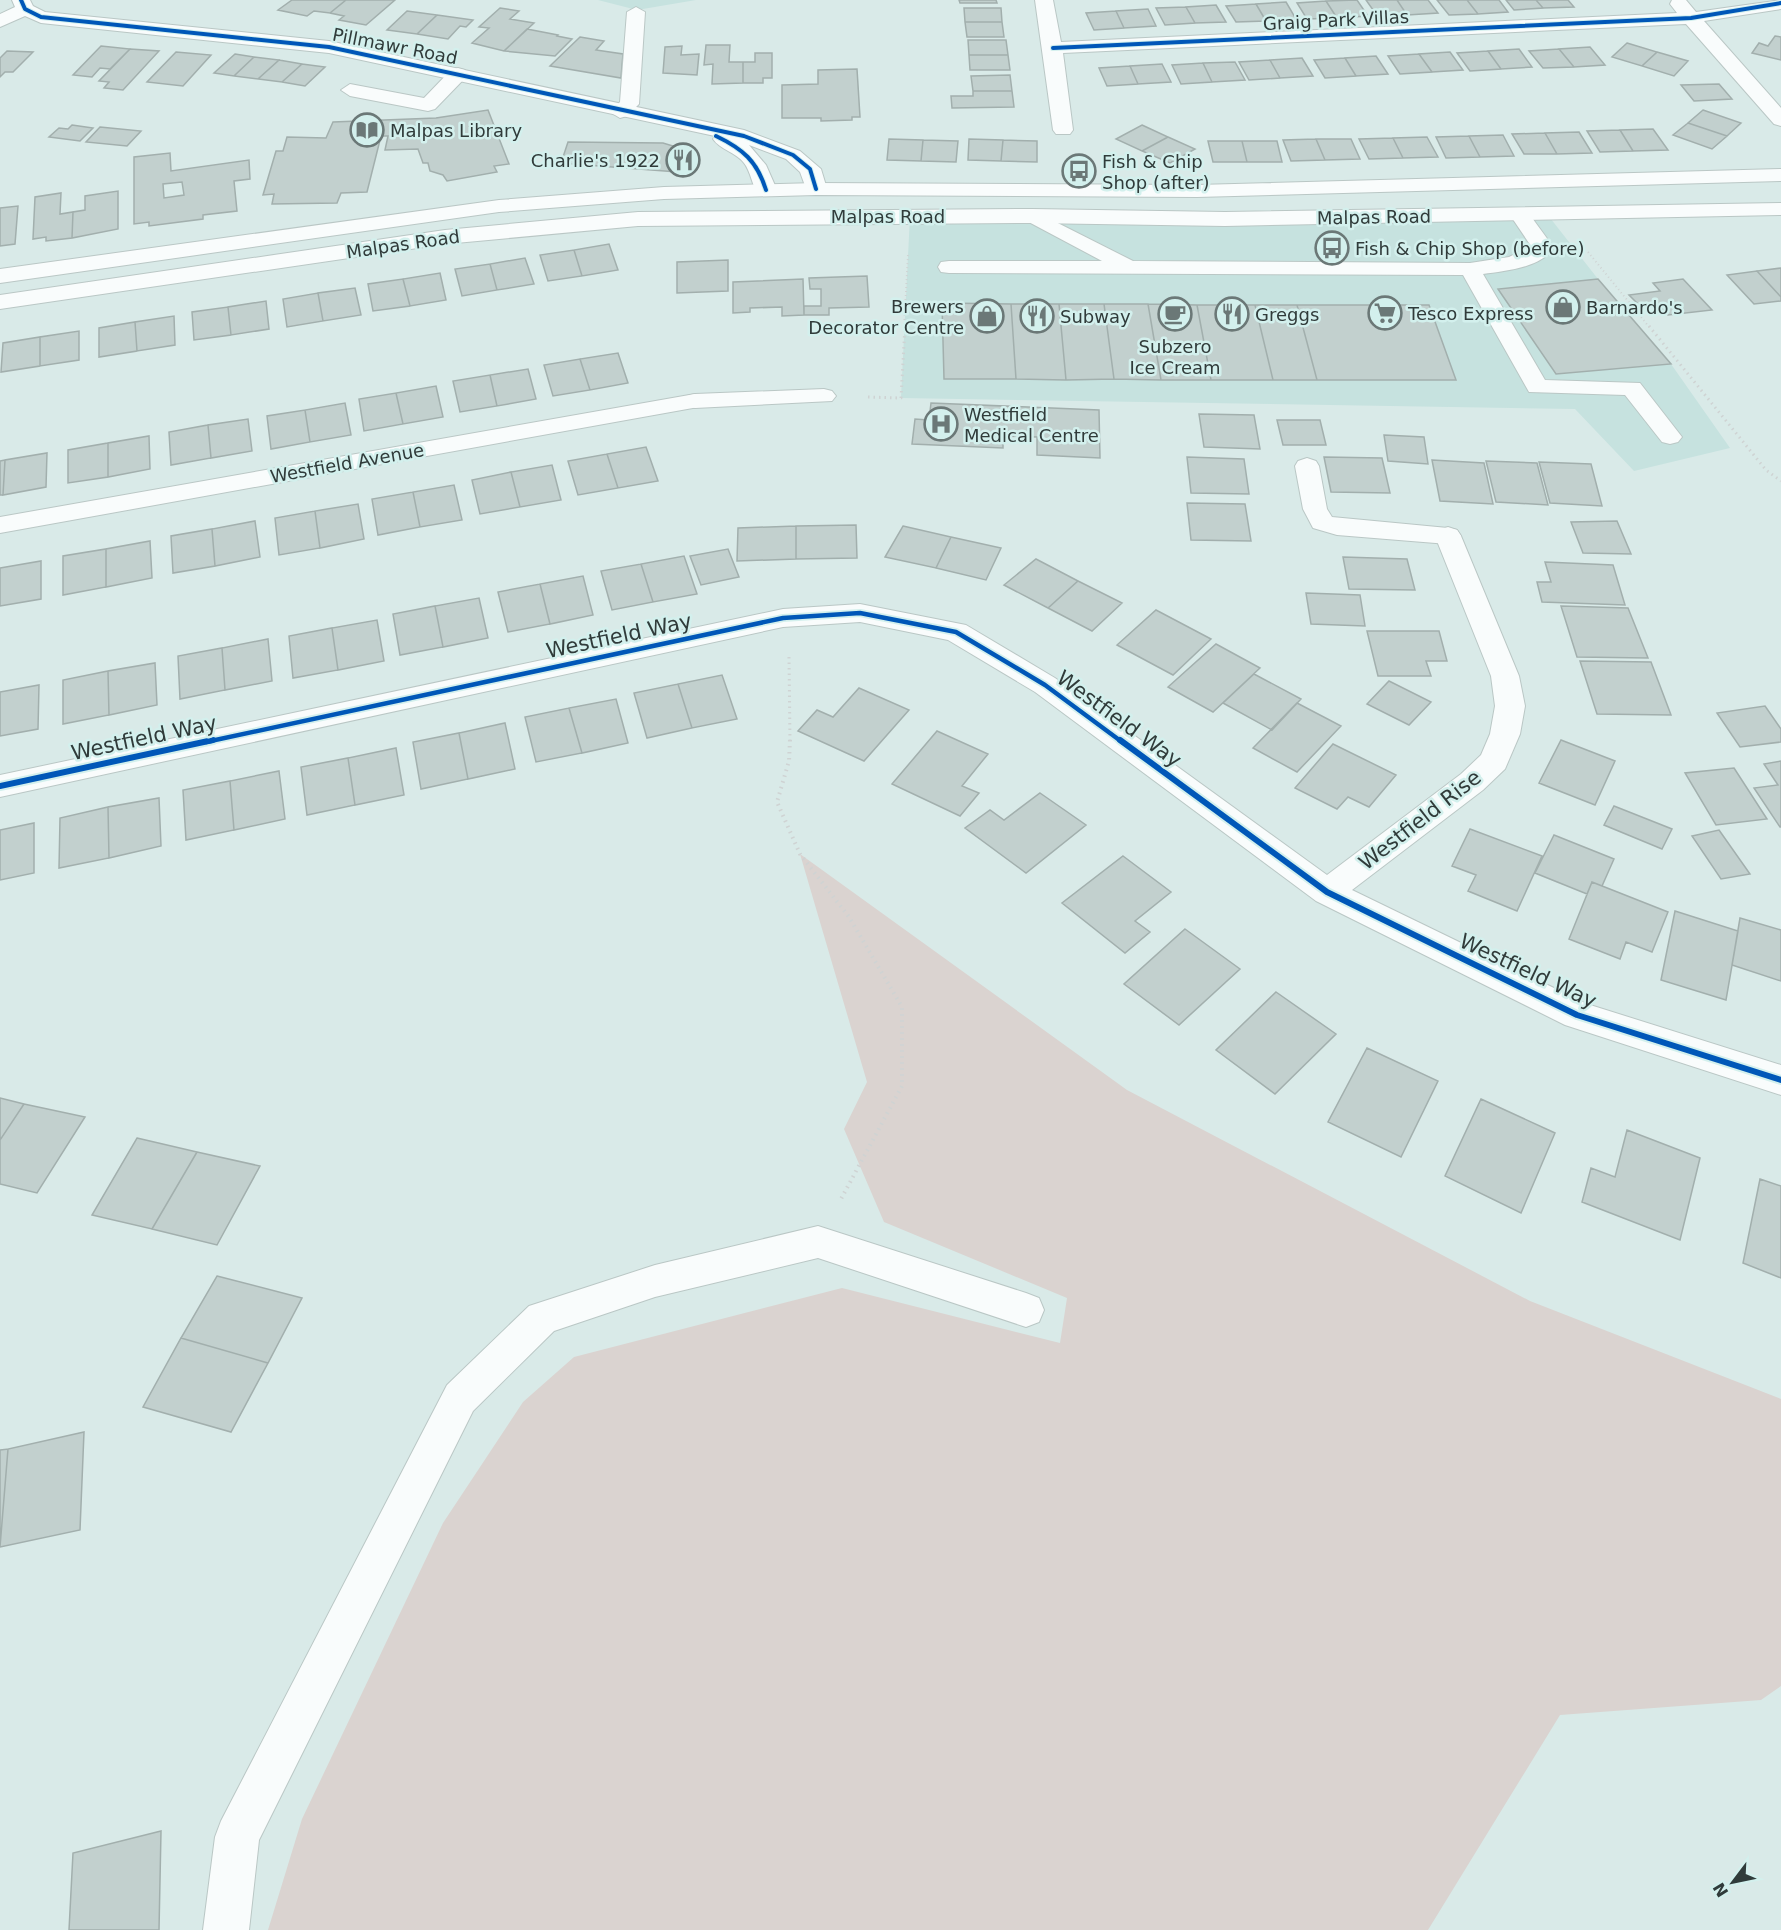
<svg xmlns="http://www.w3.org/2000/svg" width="1781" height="1930" font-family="'DejaVu Sans',sans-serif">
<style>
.built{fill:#c6e2df}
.green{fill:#dad3d0}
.building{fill:#c2d0ce;stroke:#a2afad;stroke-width:1.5;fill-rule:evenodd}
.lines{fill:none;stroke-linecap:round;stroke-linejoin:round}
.service-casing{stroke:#bac7c5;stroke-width:2}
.minor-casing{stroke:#bac7c5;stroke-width:2}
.tertiary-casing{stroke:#bac7c5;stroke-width:2}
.primary-casing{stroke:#bac7c5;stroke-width:2}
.path-far2{stroke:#cfd3d3;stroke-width:2;stroke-dasharray:1 3;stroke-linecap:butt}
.path-far1{stroke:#cfd3d3;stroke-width:3;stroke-dasharray:1.5 4;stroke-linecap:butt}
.path{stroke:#cfd3d3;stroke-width:4;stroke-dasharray:1.5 4.5;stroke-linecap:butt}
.service{fill:#f9fcfc;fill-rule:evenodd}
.minor{fill:#f9fcfc;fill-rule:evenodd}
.tertiary{fill:#f9fcfc;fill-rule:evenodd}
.primary{fill:#f9fcfc;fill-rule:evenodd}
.cycleway-far2-casing{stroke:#d3f0ed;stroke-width:6}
.cycleway-far1-casing{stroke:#d3f0ed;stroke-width:8}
.cycleway-casing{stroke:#d3f0ed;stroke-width:10}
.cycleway-far2{stroke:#0057b8;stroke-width:4}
.cycleway-far1{stroke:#0057b8;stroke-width:4.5}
.cycleway{stroke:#0057b8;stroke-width:6}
.labels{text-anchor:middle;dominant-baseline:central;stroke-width:5;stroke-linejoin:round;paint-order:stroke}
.far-street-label{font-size:18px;fill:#303b3a;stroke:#d3f0ed}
.far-poi-label{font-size:18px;fill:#303b3a;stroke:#d3f0ed;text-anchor:start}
.street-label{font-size:21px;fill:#303b3a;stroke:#d3f0ed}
</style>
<rect width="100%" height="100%" fill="#d9eae8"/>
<path class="built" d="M598,0h98l-59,10z
M1547,214l51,65 73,85 59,84 -96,23 -59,-62 -674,-11 9,-182z"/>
<path class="green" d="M800,854l327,236 403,211 251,98v287l-20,14 -201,15 -132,215h-1160l34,-111 141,-296 80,-121 51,-45 268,-69 218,55 7,-45 -183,-76 -40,-93 23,-47z"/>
<path class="building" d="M292,0h54l-16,13 -16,-2 -7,5 -29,-6z
M346,0h49l-29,25 -27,-5 5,-4 -14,-3z
M959,0h37l1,3h-37z
M1357,0l11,16 -31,2 -11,-17z
M1366,0h31l10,15 -29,2z
M1397,0h31l10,13 -31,2z
M1437,0h30l11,14 -29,1z
M1467,0h32l9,12 -30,2z
M1506,0h30l7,8 -29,2z
M1536,0h32l6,7 -31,1z
M1326,1l11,17 -30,1 -10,-16z
M1286,2l10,17 -30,2 -10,-17z
M1256,4l10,17 -30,1 -10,-16z
M1216,5l10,17 -31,1 -9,-16z
M1186,7l9,16 -30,2 -9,-17z
M500,8l19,3 -9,8 24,4 -30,28 -32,-8 17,-15 -10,-1z
M964,8h37l1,14h-37z
M1148,9l8,17 -32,2 -8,-17z
M407,11l30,4 -20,19 -30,-4z
M1116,11l8,17 -30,2 -8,-17z
M437,15l36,5 -7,7 -6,-1 -12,13 -31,-5z
M965,22h37l2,15h-37z
M527,29l31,6 -1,1 15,3 -17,17 -51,-5z
M1775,36l6,1v23l-29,-7 7,-10 9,3z
M580,37l24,4 -8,9 27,4 -2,24 -71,-12z
M968,40h38l2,15h-39z
M1627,43l30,9 -15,14 -30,-9z
M706,45h24l-1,17h14v21l-31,1 1,-20 -9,1z
M101,46l29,3 -20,20 -10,-1 -8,9 -19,-2z
M682,46l-1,9 18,-1 -2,21 -34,-2 2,-26z
M1590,47l15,18 -31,2 -15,-18z
M130,49l29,2 -36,39 -19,-2 5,-6 -10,-1z
M1519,49l13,18 -31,2 -13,-18z
M1559,49l15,18 -31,1 -14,-17z
M7,51l26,1 -20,20h-8l-5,5v-19z
M1488,51l13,18 -31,2 -13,-18z
M176,52l35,3 -28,31 -36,-4z
M1450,52l13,18 -31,2 -13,-18z
M1657,52l31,9 -14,15 -32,-10z
M755,53h17v25h-9v5h-20v-21h12z
M235,54l19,3 -20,19 -20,-3z
M1419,54l13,18 -32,2 -12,-18z
M969,55h39l2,15h-40z
M1376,56l12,18 -32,2 -11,-18z
M254,57l25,3 -21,19 -24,-3z
M1302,58l11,18 -33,2 -10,-18z
M1345,58l11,18 -31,2 -11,-18z
M279,60l23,4 -20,18 -24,-3z
M1270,60l10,18 -31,2 -10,-18z
M1235,62l10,18 -33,2 -9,-19z
M1203,63l9,19 -31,2 -9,-19z
M302,64l23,3 -20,19 -23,-4z
M1162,64l9,18 -33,2 -8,-18z
M1130,66l8,18 -31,2 -8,-18z
M857,69l3,48h-8v3l-31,1v-3h-39v-33l36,-1v-14z
M1010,75l2,16h-39l-2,-15z
M1719,84l13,15 -38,2 -13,-16z
M973,91h39l2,16 -62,1 -1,-12h22z
M488,110l21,54 -15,2 3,6 -50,9 -4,-6 -13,-4 -2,-8h-5l-5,-14 -33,1 3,-14h-7l-14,56 -26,1 -4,10 -65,1 2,-10 -11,1 13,-44h7l4,-14 39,1 7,-16 103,-4z
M1703,110l38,13 -14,13 -39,-13z
M1688,123l39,13 -15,13 -39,-14z
M72,125l21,3 -13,13 -31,-4 10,-9 9,1z
M1142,125l26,12 -26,14 -26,-12z
M100,127l41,4 -14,15 -41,-4z
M1653,129l15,21 -35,1 -13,-21z
M1620,130l13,21 -33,1 -13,-21z
M1579,132l13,21 -35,1 -12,-21z
M1545,133l12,21h-33l-12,-20z
M1503,135l11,21 -34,1 -11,-21z
M1469,136l11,21 -34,1 -10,-21z
M1168,137l27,12 -25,14 -28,-12z
M1427,137l11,20 -35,1 -10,-20z
M1393,138l10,20 -34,1 -10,-20z
M889,139l34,1 -2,21 -34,-1z
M969,139l34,1 -2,21 -33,-1z
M1316,139h35l9,20 -35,1z
M1316,139l9,21 -34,1 -8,-21z
M923,140l35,1 -2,21 -35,-1z
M1003,140l34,1v21l-36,-1z
M1208,141h34l5,21h-34z
M1242,141h35l5,21h-35z
M568,142l95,1 30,9 -3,21 -129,-10z
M170,153l1,18 78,-11 1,19 -16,2 3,30 -34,4v4l-54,7v-4l-15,2v-67zM182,182l2,13 -20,3 -1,-14z
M118,191v38l-46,9 1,-26 12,-2v-14z
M61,193l-1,21 13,-2 -1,26 -26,3v-4l-13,2 2,-42z
M18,206l-3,38 -15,2v-38z
M609,244l9,26 -36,6 -8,-26z
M574,250l8,26 -34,5 -8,-26z
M525,258l9,26 -37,6 -7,-26z
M728,260v31l-51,2v-31z
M490,264l7,26 -35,6 -7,-27z
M1781,268v29l-24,-26z
M1757,271l24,26v4l-27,3 -27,-29z
M440,273l6,27 -36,6 -7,-27z
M867,276l2,31 -40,1v7h-25v-9h17v-17h-11l-1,-11z
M403,279l7,27 -37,5 -5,-27z
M803,279l1,36 -22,1v-9l-32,1v4l-17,1v-31z
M1598,279l73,85 -115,10 -58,-85z
M1683,279l29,31 -44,5 -10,-11 -18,2 -11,-11 31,-4 -7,-8z
M355,288l6,27 -38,6 -5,-28z
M318,293l5,28 -36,6 -4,-28z
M266,301l3,28 -38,6 -3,-28z
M942,303l69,1 5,75h-72z
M1011,304h48l7,76 -50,-1z
M1059,304h45l10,75 -48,1z
M1104,304h44l13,76 -47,-1z
M1148,304l49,1 14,75h-50z
M1197,305h58l18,75h-62z
M1255,305h42l20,75h-44z
M1297,305h132l27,75h-139z
M228,307l3,28 -37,5 -2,-28z
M174,316l1,29 -38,6 -2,-29z
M135,322l2,29 -38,6v-29z
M79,331v29l-39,6v-29z
M40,337v29l-39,6 2,-29z
M618,353l10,30 -38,7 -10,-31z
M580,359l10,31 -37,6 -9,-31z
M528,369l8,30 -39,7 -7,-31z
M490,375l7,31 -37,6 -7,-31z
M436,386l7,31 -40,7 -7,-31z
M396,393l7,31 -39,7 -5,-32z
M345,403l6,32 -41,7 -5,-32z
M931,403l168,7 1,48 -63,-3v-18l-34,-1v12l-91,-4 3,-25 14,1z
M305,410l5,32 -39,7 -4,-33z
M1199,414l55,1 6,34 -56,-2z
M248,419l4,32 -41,7 -3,-33z
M1277,420h43l6,25h-43z
M208,425l3,33 -40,7 -2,-33z
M1384,435l40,2 4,27 -40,-3z
M149,436l1,33 -42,8v-34z
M108,443v34l-40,6v-33z
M646,447l12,34 -40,7 -11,-34z
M47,453l-1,34 -43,8 2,-35z
M607,454l11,34 -40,7 -10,-34z
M1187,457l57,2 5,35 -58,-1z
M1324,457l58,1 8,35 -59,-1z
M5,460l-2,35h-3v-34z
M1432,460l52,3 9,41 -53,-3z
M1486,461l51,2 11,42 -52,-3z
M1539,462l52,2 11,42 -52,-3z
M552,465l9,35 -41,7 -9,-35z
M511,472l9,35 -40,7 -8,-34z
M454,485l8,35 -42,7 -7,-35z
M413,492l7,35 -42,8 -6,-36z
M1187,503l58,1 6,37 -60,-1z
M358,504l6,35 -44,9 -5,-37z
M315,511l5,37 -41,7 -4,-37z
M255,521l5,36 -45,9 -3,-37z
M1617,521l14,33 -48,-1 -12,-31z
M856,525l1,33 -61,1v-33z
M796,526v33l-59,2 1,-33z
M903,526l48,11 -15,31 -51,-11z
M212,529l3,37 -42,7 -2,-37z
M951,537l50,11 -15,32 -50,-12z
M150,541l2,37 -46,9v-38z
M106,549v38l-43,8v-39z
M728,549l11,28 -38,8 -11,-29z
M684,556l13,38 -44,8 -12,-38z
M1343,557l64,2 8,31 -66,-1z
M1036,559l42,22 -30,27 -44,-23z
M41,561v38l-41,7v-38z
M1545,562l68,3 12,40 -83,-3 -5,-20h14z
M641,564l12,38 -41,8 -11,-39z
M583,576l10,39 -43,9 -10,-40z
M1078,581l44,22 -30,28 -44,-23z
M540,584l10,40 -42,8 -10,-40z
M1306,593l54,2 5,31 -54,-2z
M479,598l9,40 -45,9 -8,-41z
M435,606l8,41 -43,8 -7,-41z
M1561,606l67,2 20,50 -71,-1z
M1156,610l55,29 -38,36 -56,-30z
M377,620l7,41 -46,9 -6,-42z
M332,628l6,42 -45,8 -4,-42z
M1367,631h72l8,30h-21l5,15h-53z
M268,639l4,42 -47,9 -3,-42z
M1216,644l44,24 -47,44 -45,-25z
M222,648l3,42 -45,9 -2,-43z
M1580,661l71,1 20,53 -74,-1z
M155,663l2,42 -48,10 -1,-44z
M108,671l1,44 -46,9v-44z
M1254,674l47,25 -29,31 -49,-27z
M722,675l15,44 -45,9 -14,-44z
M1389,681l42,21 -22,23 -42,-21z
M678,684l14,44 -45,10 -13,-45z
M39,685l-1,44 -38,7v-44z
M859,688l50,22 -45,51 -66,-30 19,-21 16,7z
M616,699l12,44 -46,10 -13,-45z
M1297,703l44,23 -44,46 -44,-24z
M1765,706l16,23v13l-41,5 -23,-34z
M569,708l13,45 -46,9 -11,-45z
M505,723l10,46 -47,10 -9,-46z
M937,731l51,23 -26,32 17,7 -19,23 -68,-32z
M459,733l9,46 -47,10 -8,-47z
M1561,740l54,21 -20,44 -56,-22z
M1333,744l63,31 -27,32 -21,-10 -11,12 -42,-21z
M396,748l8,47 -49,10 -7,-47z
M348,758l7,47 -48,10 -6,-48z
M1781,761v66h-1l-26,-39 24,-3 -14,-21z
M1734,768l33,51 -51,6 -31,-52z
M279,771l6,48 -51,11 -4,-49z
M230,781l4,49 -48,10 -3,-50z
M1040,793l46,32 -60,48 -61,-45 25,-18 14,10z
M159,798l2,48 -52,12 -1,-51z
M1614,806l58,23 -10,20 -58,-24z
M108,807l1,51 -50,10 1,-50z
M34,823v50l-34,7v-50z
M1470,829l72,27 -25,55 -49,-20 8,-16 -24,-9z
M1719,830l31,44 -29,5 -29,-43z
M1554,835l60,24 -12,27 -10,-4 -5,12 -52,-21z
M1123,856l48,36 -36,29 15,11 -25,21 -63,-50z
M1592,882l76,30 -16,40 -26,-10 -6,17 -51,-20z
M1675,911l63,20 -12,69 -65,-20z
M1740,918l41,12v51l-49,-16z
M1185,929l55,40 -61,56 -55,-41z
M1276,992l60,42 -61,60 -59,-44z
M1367,1048l71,33 -37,76 -73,-35z
M0,1098l24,6 -24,36z
M1481,1099l74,34 -34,80 -76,-37z
M24,1104l61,13 -48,76 -37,-9v-44z
M1627,1130l73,28 -20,82 -98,-38 9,-34 24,9z
M137,1138l60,14 -45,77 -60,-14z
M197,1152l63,14 -43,79 -65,-16z
M1760,1179l21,7v92l-38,-15z
M217,1276l85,22 -34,65 -87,-25z
M181,1338l87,25 -37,69 -88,-25z
M84,1432l-4,98 -80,17 8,-98z
M8,1449l-8,98v-97z
M161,1831l-2,99h-90l4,-77z"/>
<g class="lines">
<defs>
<path id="service" d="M636,7l9,5 -6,92 -12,12 -7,2 -10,-6 10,-10 7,-90z
M458,68l7,2 2,4 -2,4 -30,31 -7,2 -78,-15 -9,-6 9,-6 74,14 27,-28z
M1520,209l7,2 27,37c-14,20 -49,23 -71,26l62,106 95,3 42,54 -4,5 -8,2 -8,-2 -37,-47 -96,-3 -66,-117 -514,-2 -8,-1 -3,-5 3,-5 8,-1h153l-77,-41 -3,-4 3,-4 7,-2 101,51 337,2 39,-6 22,-11 -21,-31 3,-4z
M824,389l8,2 4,5 -4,5 -137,7 -8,-2 -4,-5 4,-5 8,-2z
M1307,458l9,3 3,5 8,43 5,8 116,11 9,2 4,6 -4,6 -9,2 -111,-9 -24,-7 -10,-19 -8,-43 3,-5z
M818,1226l208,67 13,5 5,12 -5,12 -13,5 -208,-69 -163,39 -101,34 -81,80 -214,429 -10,90h-46l12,-93 6,-16 226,-436 82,-79 126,-41z"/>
<path id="minor" d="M1035,0h18l8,42 616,-29 -7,-9 2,-4h14l10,12 85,-12v9l-77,12 77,87v18l-7,-2 -88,-100 -623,29 10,77 -3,4h-14l-3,-4z
M695,394l9,2 3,5 -3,5 -704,127v-16z
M1448,527l9,3 4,6 58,140 6,30 -5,28 -15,35 -22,21 -131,100 235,114 194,61v30l-216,-70 -249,-124 -281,-209 -87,-52 -88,-18 -77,5 -783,170v-22l783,-166 77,-5 106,21 89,53 272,197 134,-101 20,-19 9,-21 5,-28 -4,-30 -56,-140 4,-6z"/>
<path id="tertiary" d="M12,0h18l3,6 12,6 284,29 415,89 56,21 21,18 6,20 -3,5h-16l-8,-22 -14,-13 -37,-14 17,20 11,25 -3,5h-16c-6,-10 -7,-23 -14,-32 -8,-11 -24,-13 -31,-24l2,-3 -386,-83 -288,-30 -16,-7 -25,11v-13l15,-7z"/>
<path id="primary" d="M1781,169v12l-584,16 -381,-2 -152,4 -165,13 -499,71v-14l499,-69 165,-13 152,-4 381,2z
M1781,203v12l-556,11 -193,-3 -394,3 -193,18 -445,65v-14l445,-65 193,-18 394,-3 193,3z"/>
</defs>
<use href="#service" class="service-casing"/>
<use href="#minor" class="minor-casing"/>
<use href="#tertiary" class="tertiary-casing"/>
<use href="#primary" class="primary-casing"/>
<path class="path-far2" d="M1588,252l62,76
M904,328l4,-73"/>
<path class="path-far1" d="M1649,326l117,144 15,11
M868,397l33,1 4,-72
M789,657l1,85"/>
<path class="path" d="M790,740l-1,21 -12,41 23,52 49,63 53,90v79l-61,113"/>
<use href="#service" class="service"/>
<use href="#minor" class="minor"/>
<use href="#tertiary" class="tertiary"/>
<use href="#primary" class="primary"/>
<defs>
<path id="cycleway-far2" d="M21,0l4,9 16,8 288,30 415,89 49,19 17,14 6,20
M1053,48l638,-30 90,-15
M716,136c27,13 41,25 50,54"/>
<path id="cycleway-far1" d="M206,742l577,-124 77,-5 96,19 89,53 77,57"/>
<path id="cycleway" d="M1120,740l207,152 250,123 204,65
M0,786l213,-46"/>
</defs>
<use href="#cycleway-far2" class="cycleway-far2-casing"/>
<use href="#cycleway-far1" class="cycleway-far1-casing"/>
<use href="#cycleway" class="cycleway-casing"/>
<use href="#cycleway-far2" class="cycleway-far2"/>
<use href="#cycleway-far1" class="cycleway-far1"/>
<use href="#cycleway" class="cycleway"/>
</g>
<defs>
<symbol id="library-ring" viewBox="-11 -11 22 22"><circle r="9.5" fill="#d3f0ed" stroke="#6b7877" stroke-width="1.5"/><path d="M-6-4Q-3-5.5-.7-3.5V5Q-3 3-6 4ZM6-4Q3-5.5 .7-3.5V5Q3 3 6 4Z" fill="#6b7877"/></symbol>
<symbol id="restaurant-ring" viewBox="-11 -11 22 22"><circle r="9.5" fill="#d3f0ed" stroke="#6b7877" stroke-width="1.5"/><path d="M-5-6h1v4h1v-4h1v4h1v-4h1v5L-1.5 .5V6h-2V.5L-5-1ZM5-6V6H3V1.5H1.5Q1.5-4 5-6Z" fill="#6b7877"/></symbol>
<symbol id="bus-ring" viewBox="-11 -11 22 22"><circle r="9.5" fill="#d3f0ed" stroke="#6b7877" stroke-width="1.5"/><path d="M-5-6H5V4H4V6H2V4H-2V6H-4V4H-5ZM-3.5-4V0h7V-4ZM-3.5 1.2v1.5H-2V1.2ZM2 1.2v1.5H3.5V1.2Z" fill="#6b7877"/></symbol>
<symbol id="shop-ring" viewBox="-11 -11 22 22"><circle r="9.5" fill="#d3f0ed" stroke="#6b7877" stroke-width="1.5"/><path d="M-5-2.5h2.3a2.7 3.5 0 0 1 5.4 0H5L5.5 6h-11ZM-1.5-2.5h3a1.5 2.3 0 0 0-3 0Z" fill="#6b7877"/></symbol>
<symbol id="supermarket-ring" viewBox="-11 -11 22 22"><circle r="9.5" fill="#d3f0ed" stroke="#6b7877" stroke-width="1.5"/><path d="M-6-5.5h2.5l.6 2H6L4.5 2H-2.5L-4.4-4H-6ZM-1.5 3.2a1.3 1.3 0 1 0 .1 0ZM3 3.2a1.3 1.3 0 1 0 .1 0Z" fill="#6b7877"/></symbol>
<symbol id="cafe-ring" viewBox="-11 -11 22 22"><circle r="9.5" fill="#d3f0ed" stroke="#6b7877" stroke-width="1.5"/><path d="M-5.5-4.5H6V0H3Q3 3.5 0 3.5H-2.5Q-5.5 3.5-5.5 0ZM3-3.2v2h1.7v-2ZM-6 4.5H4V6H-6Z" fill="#6b7877"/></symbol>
<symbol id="hospital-ring" viewBox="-11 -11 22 22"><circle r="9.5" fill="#d3f0ed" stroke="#6b7877" stroke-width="1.5"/><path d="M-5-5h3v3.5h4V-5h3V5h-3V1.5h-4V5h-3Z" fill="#6b7877"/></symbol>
</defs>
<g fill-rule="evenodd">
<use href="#library-ring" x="348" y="111" width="38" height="38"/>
<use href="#restaurant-ring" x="664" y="141" width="38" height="38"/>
<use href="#bus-ring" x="1060" y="152" width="38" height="38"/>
<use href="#bus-ring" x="1313" y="229" width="38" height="38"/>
<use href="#shop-ring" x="1544" y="288" width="38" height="38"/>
<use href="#supermarket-ring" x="1366" y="294" width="38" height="38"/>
<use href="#cafe-ring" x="1156" y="295" width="38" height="38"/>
<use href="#restaurant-ring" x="1213" y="295" width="38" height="38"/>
<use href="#shop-ring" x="968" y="297" width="38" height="38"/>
<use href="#restaurant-ring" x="1018" y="297" width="38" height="38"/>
<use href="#hospital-ring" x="922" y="405" width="38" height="38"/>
</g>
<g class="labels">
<g class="far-street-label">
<text transform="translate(1336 20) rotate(-3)">Graig Park Villas</text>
<text transform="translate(395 46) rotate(11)">Pillmawr Road</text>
<text x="888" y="216">Malpas Road</text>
<text transform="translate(1374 217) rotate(-1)">Malpas Road</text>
<text transform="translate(403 244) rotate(-8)">Malpas Road</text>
<text transform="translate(347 463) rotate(-10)">Westfield Avenue</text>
</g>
<g class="far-poi-label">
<text x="390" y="130">Malpas Library</text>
<text x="660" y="160" text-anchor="end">Charlie's 1922</text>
<text x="1102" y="161">Fish &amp; Chip<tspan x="1102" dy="21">Shop (after)</tspan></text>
<text x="1355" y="248">Fish &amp; Chip Shop (before)</text>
<text x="964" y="306" text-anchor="end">Brewers<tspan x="964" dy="21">Decorator Centre</tspan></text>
<text x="1586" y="307">Barnardo's</text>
<text x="1408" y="313">Tesco Express</text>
<text x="1255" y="314">Greggs</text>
<text x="1060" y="316">Subway</text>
<text x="1175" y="346" text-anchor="middle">Subzero<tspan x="1175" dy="21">Ice Cream</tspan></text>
<text x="964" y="414">Westfield<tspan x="964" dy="21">Medical Centre</tspan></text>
</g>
<g class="street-label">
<text transform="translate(619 636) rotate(-12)">Westfield Way</text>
<text transform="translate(1119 719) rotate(36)">Westfield Way</text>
<text transform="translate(144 738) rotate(-12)">Westfield Way</text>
<text transform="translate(1420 820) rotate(-38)">Westfield Rise</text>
<text transform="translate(1528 971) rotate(25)">Westfield Way</text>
</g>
</g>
<g transform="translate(1733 1882) rotate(238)" stroke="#d3f0ed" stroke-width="4.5" paint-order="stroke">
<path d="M0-4.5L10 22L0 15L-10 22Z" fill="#303b3a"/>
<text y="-9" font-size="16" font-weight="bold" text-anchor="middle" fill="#303b3a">N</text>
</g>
</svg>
